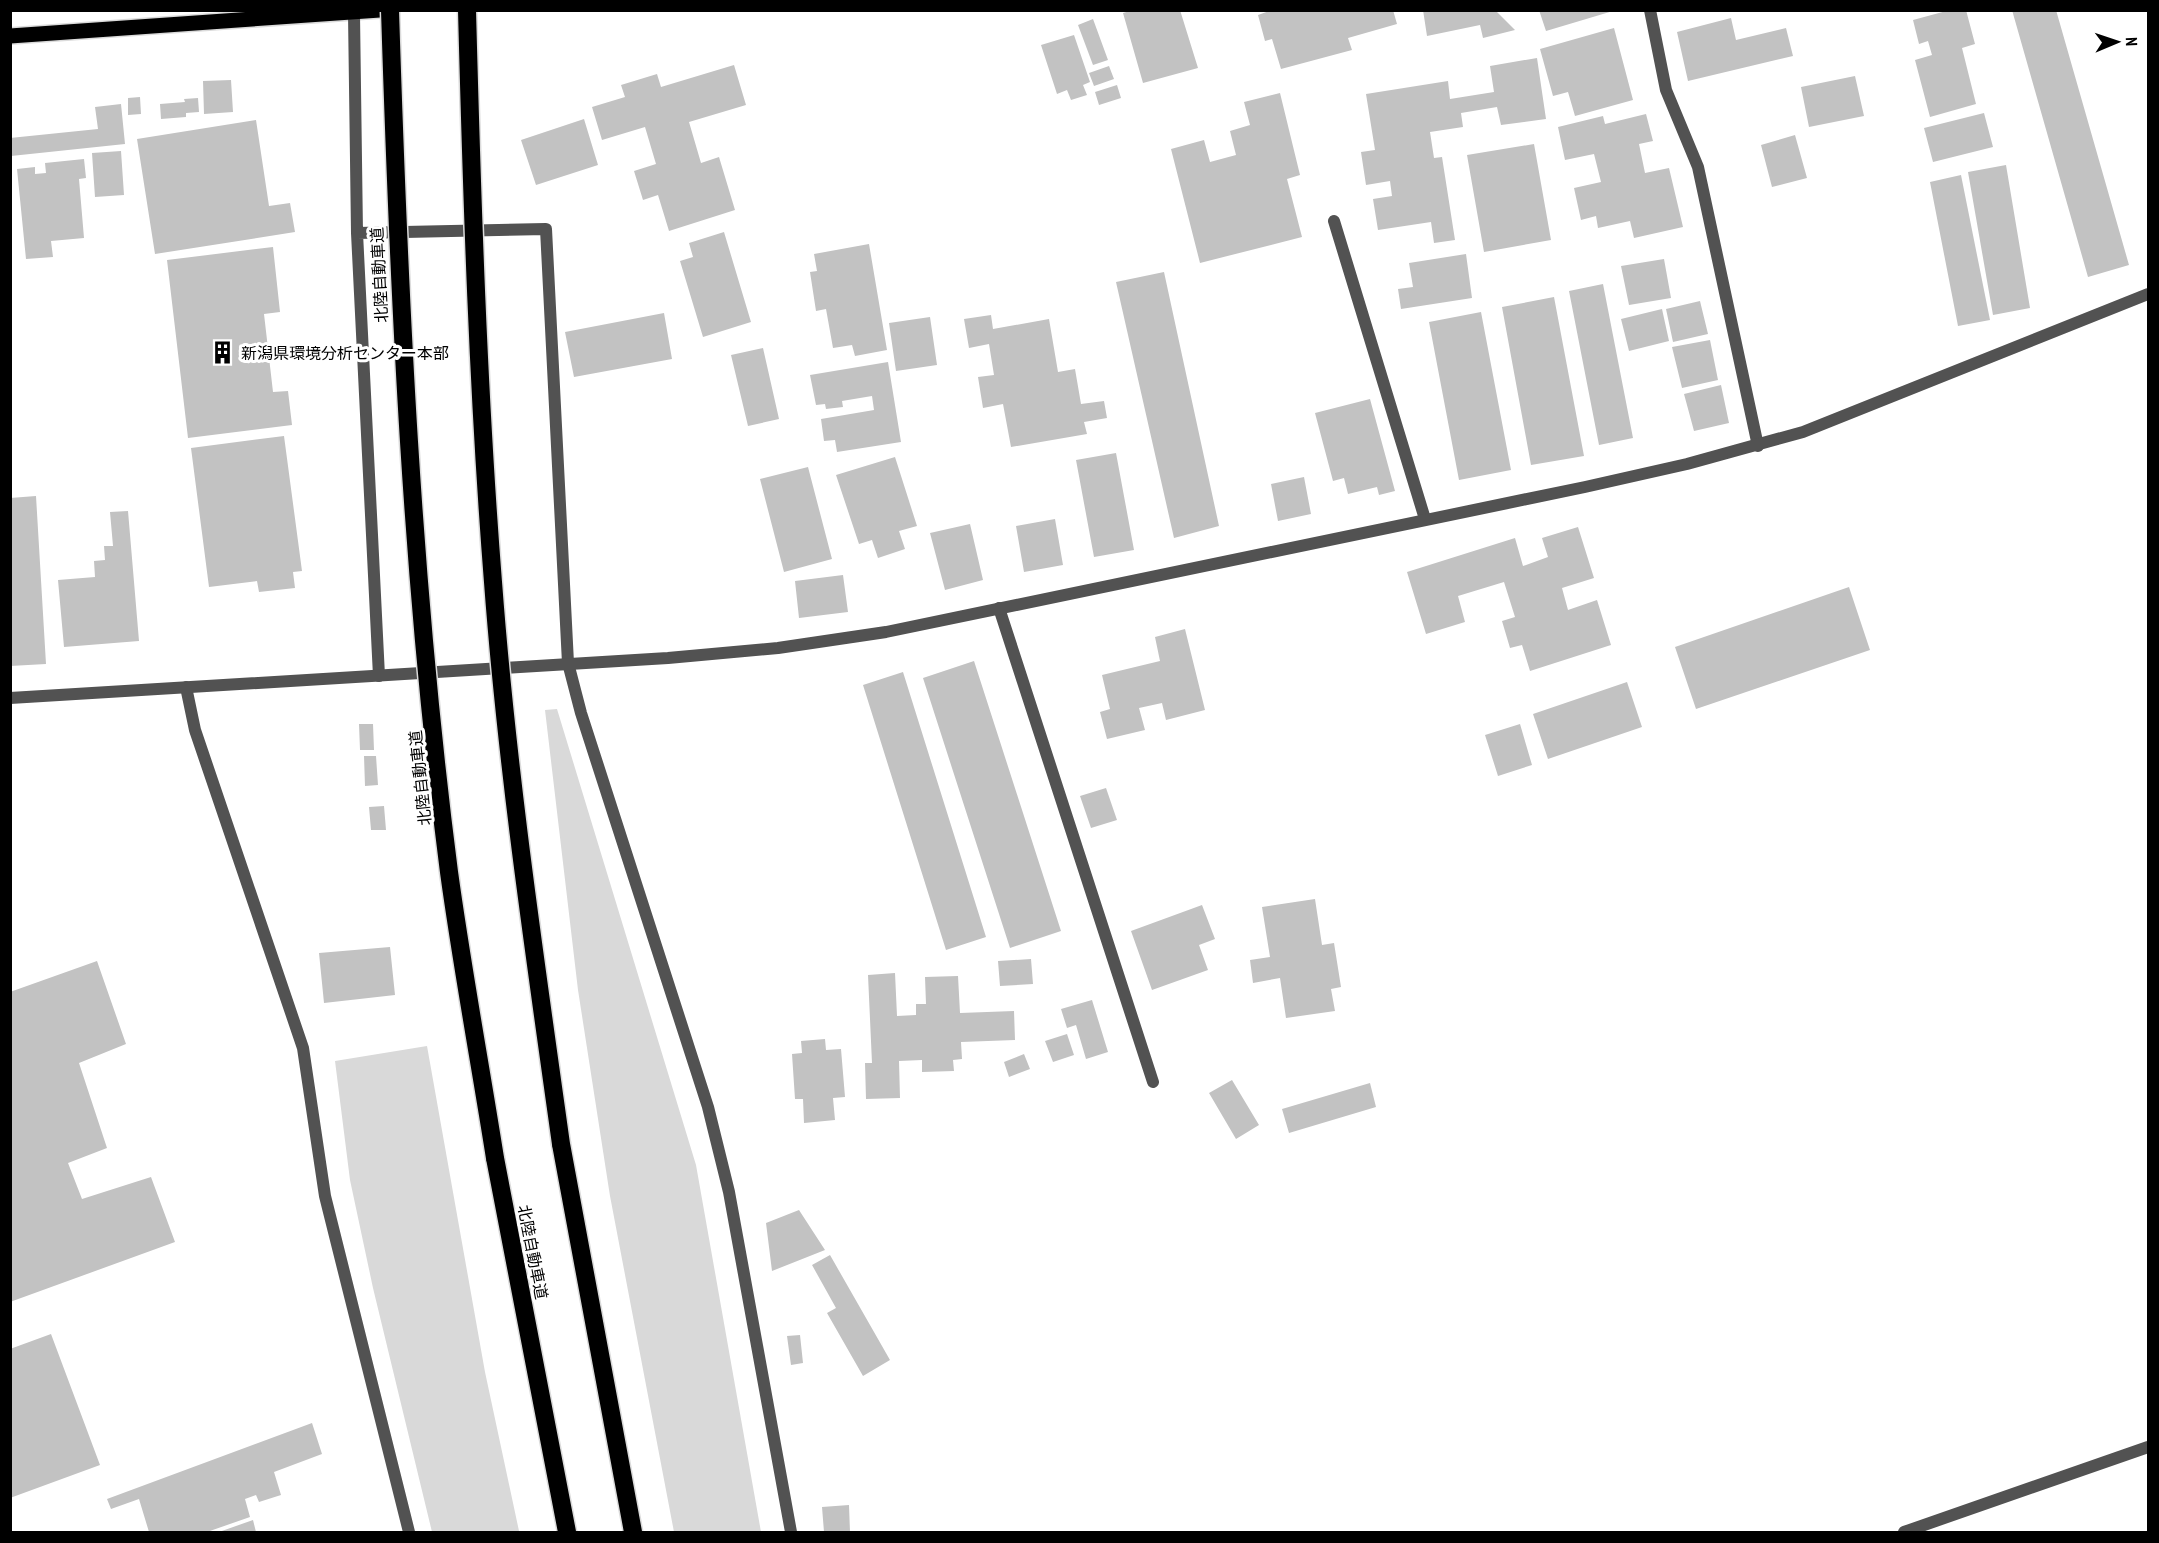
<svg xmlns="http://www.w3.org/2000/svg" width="2159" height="1543" font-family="'PT Sans Narrow','Noto Sans JP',sans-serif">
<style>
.green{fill:#d9d9d9}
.building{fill:#c2c2c2}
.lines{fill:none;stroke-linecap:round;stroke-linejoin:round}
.primary-casing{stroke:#dbdbdb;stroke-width:18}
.motorway-casing{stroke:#dbdbdb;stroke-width:21}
.minor{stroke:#525252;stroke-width:12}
.tertiary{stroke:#525252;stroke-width:12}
.primary{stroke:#000;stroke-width:15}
.motorway{stroke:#000;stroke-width:18}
.motorway-bridge-casing{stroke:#dbdbdb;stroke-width:21;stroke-linecap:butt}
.motorway-bridge{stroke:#000;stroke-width:18}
.labels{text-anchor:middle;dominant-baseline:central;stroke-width:6;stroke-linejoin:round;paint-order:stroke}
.street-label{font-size:16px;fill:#000;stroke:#fff}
.poi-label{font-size:16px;fill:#000;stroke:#fff;text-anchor:start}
</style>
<rect width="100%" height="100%" fill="#fff"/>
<path class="green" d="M557,709l139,456 65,367h-87l-64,-336 -32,-206 -33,-280z
M427,1046l58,326 34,159 -3,1h-84l-59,-244 -23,-108 -15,-119z"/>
<path class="building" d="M1133,10h47l18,58 -55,15 -20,-70z
M1272,10h121l4,14 -49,14 4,12 -71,19 -9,-30 -7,2 -7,-26z
M1423,10h72l20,20 -32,8 -3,-13 -53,11z
M1539,10h74v1l-67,20z
M1950,10h16l9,34 -13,4 14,56 -46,13 -15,-57 17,-5 -4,-14 -9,3 -6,-24z
M2012,10h44l73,255 -41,12z
M1731,18l5,22 50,-12 7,28 -105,25 -11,-49z
M1093,19l15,41 -15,5 -15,-40z
M1614,28l19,72 -58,16 -7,-24 -15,4 -13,-47z
M1074,35l16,47 -7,3 4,10 -16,5 -4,-10 -10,4 -16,-49z
M1537,58l9,61 -45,6 -4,-18 -36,6 2,14 -33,5 4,26 8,-1 13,83 -21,3 -3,-21 -53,8 -5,-31 19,-3 -2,-15 -24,4 -5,-33 14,-2 -9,-56 82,-13 2,18 44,-7 -4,-26z
M734,65l12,40 -57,17 12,41 18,-6 16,53 -66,21 -11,-36 -15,5 -9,-29 22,-7 -11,-37 -43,13 -10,-33 33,-10 -4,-12 36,-11 4,13z
M1109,66l5,13 -20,7 -5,-13z
M1855,76l9,40 -55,11 -8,-40z
M231,80l2,32 -29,2 -1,-33z
M1117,85l4,13 -22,7 -4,-13z
M1280,93l20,82 -13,4 15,58 -102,26 -29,-114 33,-9 6,22 26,-7 -6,-24 20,-6 -6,-23z
M140,97l1,17 -13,1v-17z
M198,98l1,14 -13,1v4l-25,2 -1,-15 25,-2 -1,-3z
M121,104l4,40 -114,12 -1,-18 88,-9 -3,-22z
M1984,113l9,34 -60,15 -9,-34z
M1646,114l7,27 -14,3 6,29 24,-5 14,59 -49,11 -4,-17 -32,7 -2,-12 -15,4 -7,-32 27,-6 -7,-28 -29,6 -7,-33 45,-11 2,8z
M584,119l14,46 -62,20 -15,-45z
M256,120l13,86 21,-3 5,29 -140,22 -18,-115z
M1795,135l12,43 -35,9 -11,-42z
M1534,144l17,96 -67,12 -17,-97z
M121,151l3,44 -29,2 -3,-44z
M84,159l2,19 -7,1 5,59 -33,3 2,16 -27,2 -9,-90 18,-2v7l11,-1 -1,-10z
M2006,165l24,143 -37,7 -25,-143z
M1961,175l29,145 -32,6 -28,-144z
M724,232l27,90 -48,15 -23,-76 13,-4 -4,-14z
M869,244l18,106 -32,6 -3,-11 -19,3 -7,-39 -10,2 -6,-39 7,-1 -3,-17z
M273,247l7,65 -16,2 9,78 15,-1 4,34 -104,13 -21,-178z
M1466,254l6,44 -71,11 -3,-20 15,-2 -4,-24z
M1664,259l7,39 -42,7 -8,-39z
M1164,272l55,254 -45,12 -58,-256z
M1603,284l30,154 -34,7 -30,-154z
M1554,297l30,159 -53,9 -29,-158z
M1700,301l8,33 -35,8 -7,-33z
M1662,309l7,32 -40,10 -8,-32z
M1481,312l30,158 -52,10 -30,-158z
M664,313l8,46 -98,18 -9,-45z
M991,315l2,14 56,-10 9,53 17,-3 6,35 23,-3 3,17 -23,4 3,12 -76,13 -8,-43 -20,4 -5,-31 16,-2 -5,-31 -20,4 -5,-29z
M930,317l7,48 -41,6 -7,-48z
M1710,340l8,40 -36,8 -10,-41z
M763,348l16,71 -31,7 -17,-71z
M888,362l13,80 -64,10 -2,-12 -11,1 -3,-22 53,-9 -2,-14 -30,5 1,6 -17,2 -1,-5 -9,1 -6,-30z
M1721,385l8,38 -35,8 -10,-37z
M1370,399l25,92 -16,4 -2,-8 -29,7 -4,-16 -11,3 -18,-68z
M284,436l18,135 -9,1 2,16 -36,4 -2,-11 -48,6 -18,-139z
M1116,453l18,97 -40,7 -18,-97z
M895,457l22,69 -18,5 6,18 -27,9 -6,-18 -13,4 -23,-69z
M808,467l24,92 -48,13 -24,-93z
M1304,477l7,37 -33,7 -7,-37z
M36,496l10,168 -36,2v-168z
M128,511l11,130 -75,6 -6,-67 37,-3 -1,-16 11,-1 -1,-14h9l-3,-34z
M1055,519l8,46 -39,7 -8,-46z
M970,524l13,56 -38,10 -15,-57z
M1578,527l16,51 -32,10 6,22 29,-10 14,45 -81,26 -8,-26 -12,3 -8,-27 13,-4 -11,-35 -46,14 7,26 -39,12 -19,-62 108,-34 8,28 25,-9 -6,-19z
M843,575l5,37 -49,6 -4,-37z
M1849,587l21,63 -174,59 -21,-62z
M1185,629l20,81 -39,10 -4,-17 -23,5 6,22 -38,9 -7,-27 10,-3 -8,-34 58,-14 -5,-24z
M974,661l87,270 -51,17 -87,-270z
M903,672l83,265 -40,13 -83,-265z
M1627,682l15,45 -94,32 -15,-45z
M359,724h14l1,26h-14z
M1520,724l12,41 -34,11 -13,-41z
M364,756h12l2,29 -13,1z
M1106,788l11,32 -26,8 -11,-32z
M384,806l2,24h-15l-2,-23z
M1315,899l7,46 12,-2 7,44 -10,2 4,22 -49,7 -6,-40 -27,5 -3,-23 20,-3 -8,-50z
M1202,905l13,34 -16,6 9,25 -56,20 -21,-59z
M390,947l5,48 -71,8 -5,-50z
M1031,959l2,25 -33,2 -2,-25z
M97,961l29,83 -47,19 28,85 -39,15 14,36 69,-22 24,65 -165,60v-310z
M895,973l2,43 19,-1v-11h10l-1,-27 33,-1 2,37 54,-2 1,29 -54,2 1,17 -9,1 1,11 -32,1v-12l-23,1 1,37 -34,1 -1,-36h7l-4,-88z
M1092,1000l16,52 -22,7 -10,-34 -9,3 -6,-19z
M1067,1034l7,21 -21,7 -8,-21z
M825,1039l1,11 15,-1 4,48 -12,1 2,22 -31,3 -1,-24h-8l-3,-45 10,-1 -1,-12z
M1024,1054l6,15 -21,8 -5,-15z
M1232,1080l27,45 -23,14 -27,-46z
M1370,1083l6,24 -87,26 -7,-24z
M799,1210l26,40 -53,21 -6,-48z
M830,1255l60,105 -27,16 -36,-63 9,-5 -24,-43z
M51,1334l49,131 -90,33v-149z
M800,1335l3,28 -12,2 -4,-29z
M312,1423l10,31 -48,18 7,23 -22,7 -3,-7 -11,4 5,18 -43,15h-58l-10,-33 -28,10 -4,-10z
M849,1505l1,27h-26l-2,-25z
M253,1520l3,12h-37z"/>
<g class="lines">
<defs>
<path id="primary" d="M10,36l370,-26"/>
<path id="motorway" d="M561,1144l72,388
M495,1158l72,374"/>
</defs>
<use href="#primary" class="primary-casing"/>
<use href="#motorway" class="motorway-casing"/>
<path class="minor" d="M1650,10l16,80 32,77 60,279
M354,14l3,219 22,443
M1334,221l91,298
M357,233l189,-4 22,434 13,50 127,394 21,85 62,340
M999,608l154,474
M186,687l9,43 108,318 22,148 84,336
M1904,1532l244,-85"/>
<path class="tertiary" d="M10,698l658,-40 110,-10 108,-16 699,-145 102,-23 116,-32 345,-138"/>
<use href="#primary" class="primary"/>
<use href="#motorway" class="motorway"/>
<defs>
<path id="motorway-bridge" d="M390,10c9,288 22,576 59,862 13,95 31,191 46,286
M467,10c5,191 11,382 26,572 14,188 42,376 68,562"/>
</defs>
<use href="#motorway-bridge" class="motorway-bridge-casing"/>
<use href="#motorway-bridge" class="motorway-bridge"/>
</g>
<defs>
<symbol id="building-bare" viewBox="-9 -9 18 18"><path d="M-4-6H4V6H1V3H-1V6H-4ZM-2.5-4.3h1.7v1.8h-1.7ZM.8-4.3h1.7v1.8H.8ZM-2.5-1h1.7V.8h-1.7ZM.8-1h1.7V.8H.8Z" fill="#000" stroke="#fff" stroke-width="2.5" paint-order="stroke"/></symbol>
</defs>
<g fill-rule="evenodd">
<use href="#building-bare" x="206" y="336" width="33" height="33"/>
</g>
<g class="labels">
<g class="street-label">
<text transform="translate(379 275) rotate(-93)">北陸自動車道</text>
<text transform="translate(420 778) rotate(-96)">北陸自動車道</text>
<text transform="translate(533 1252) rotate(79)">北陸自動車道</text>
</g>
<g class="poi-label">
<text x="241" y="353">新潟県環境分析センター本部</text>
</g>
</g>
<rect width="2159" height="1543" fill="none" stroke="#000000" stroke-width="24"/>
<g transform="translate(2117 42) rotate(88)" stroke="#ffffff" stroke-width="4.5" paint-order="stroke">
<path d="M0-4.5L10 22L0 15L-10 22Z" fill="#000000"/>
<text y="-9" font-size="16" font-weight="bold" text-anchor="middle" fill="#000000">N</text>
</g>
</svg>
